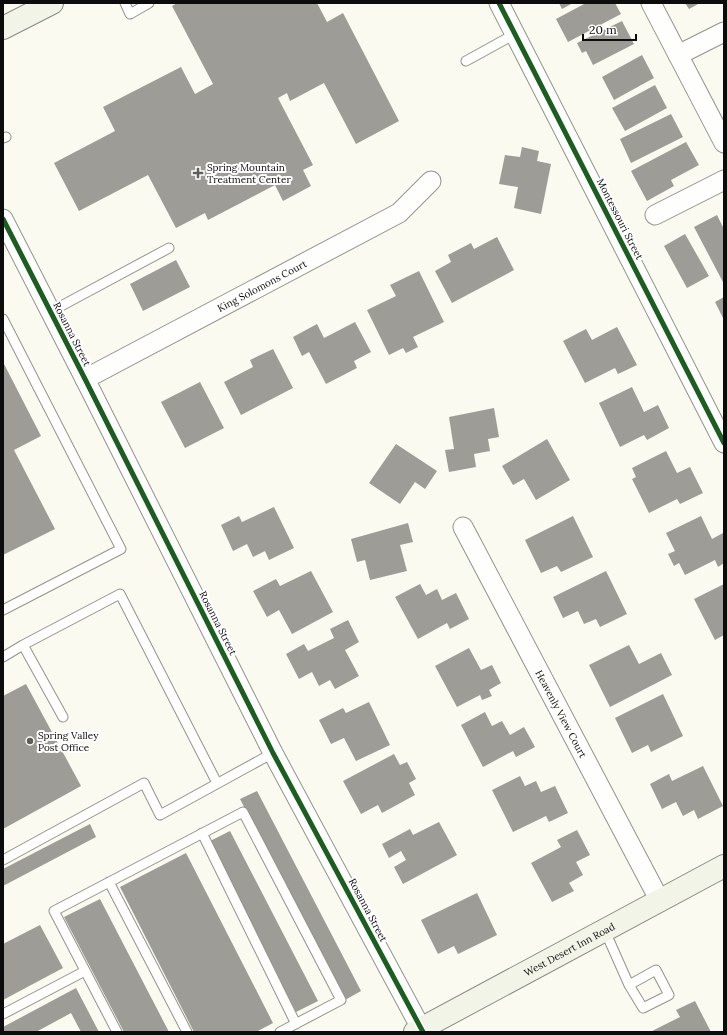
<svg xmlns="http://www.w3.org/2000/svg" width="727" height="1035" font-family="Lora,serif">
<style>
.building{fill:#9d9c96}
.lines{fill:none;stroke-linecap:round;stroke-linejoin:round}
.lane-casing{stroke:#93938f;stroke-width:11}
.street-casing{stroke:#93938f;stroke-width:21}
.secondary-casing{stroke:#8a8a85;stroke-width:24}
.lane{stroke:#fefefd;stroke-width:9}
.street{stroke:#fefefd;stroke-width:19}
.secondary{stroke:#f3f4e8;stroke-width:22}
.cycleway-casing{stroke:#fff;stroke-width:8}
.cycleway{stroke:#1b5e20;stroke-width:5}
.poi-dot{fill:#5f5f5c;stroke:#fff;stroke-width:1.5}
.labels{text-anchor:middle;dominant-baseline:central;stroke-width:4;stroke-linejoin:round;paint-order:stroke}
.poi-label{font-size:10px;fill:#0c0c0c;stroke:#fff;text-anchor:start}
.street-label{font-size:10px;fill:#0c0c0c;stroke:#fff}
</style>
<rect width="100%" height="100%" fill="#fafaf0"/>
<path class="building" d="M177,3h140l10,19 16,-9 56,108 -43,23 -32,-61 -34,18 -3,-8 -9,5 35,67 -10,5 8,16 -28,15 -8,-16 -67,35 -3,-7 -29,15 -28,-53 -69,36 -25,-48 61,-32 -12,-24 78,-40 14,27 18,-10 -41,-78z
M559,3h14l-11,6z
M586,3h29l6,11 -53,28 -12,-23z
M685,3h15l-11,6z
M622,21l12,23 -41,21 -7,-14 -4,2 -5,-10z
M642,55l12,23 -40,22 -12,-23z
M655,85l12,23 -42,23 -13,-23z
M671,114l12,23 -52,26 -11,-24z
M686,142l13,23 -28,15 3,6 -27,15 -16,-30z
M522,147l17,4 -2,10 14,3 -10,50 -27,-6 4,-21 -19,-3 6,-29 15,2z
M717,215l7,14v55l-30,-57z
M685,234l24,42 -22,12 -23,-42z
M497,237l17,33 -62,33 -17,-32 16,-9 -3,-7 23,-12 3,6z
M176,260l14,27 -47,24 -13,-27z
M419,271l25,51 -31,15 5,10 -12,6 -3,-5 -14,7 -22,-45 29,-14 -6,-11z
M724,297v23l-9,-18z
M355,322l16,30 -17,9 3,7 -31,16 -17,-32 -7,4 -9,-19 24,-13 7,14z
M617,327l20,38 -19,9 -3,-6 -30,15 -22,-42 23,-12 6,11z
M273,349l20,39 -52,27 -17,-33 29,-15 -3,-7z
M3,362l38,74 -27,14 41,79 -52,26z
M200,382l24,46 -39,20 -24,-46z
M632,387l12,25 14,-7 11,23 -22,12 -3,-5 -24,12 -21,-44z
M494,408l5,29 -11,2 2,12 -16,3 2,13 -27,5 -4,-22 9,-1 -5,-32z
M547,439l23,41 -34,20 -12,-21 -11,6 -11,-19z
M396,444l41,27 -12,18 -10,-7 -15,22 -31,-21z
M666,451l11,22 13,-6 13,26 -23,11 -3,-5 -28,14 -17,-34 4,-2 -4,-9z
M274,507l20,41 -25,12 -4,-9 -12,6 -6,-13 -14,7 -12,-26 18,-9 3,6z
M573,516l20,41 -32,15 -4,-6 -16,7 -16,-33z
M701,516l11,23 11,-6 1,2v28l-6,4 -3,-7 -30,15 -6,-12 -5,3 -6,-12 7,-3 -9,-18z
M408,523l5,19 -13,3 7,26 -37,9 -5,-20 -8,2 -6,-23z
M311,571l22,41 -41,22 -13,-24 -12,7 -14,-26 23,-12 4,7z
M606,571l21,43 -27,13 -4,-8 -12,5 -6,-13 -15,7 -10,-21z
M420,584l6,11 11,-6 5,11 14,-7 13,26 -19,10 -3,-6 -29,16 -23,-42z
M724,584v51l-9,5 -21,-41z
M348,620l11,22 -14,8 14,26 -24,13 -5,-9 -11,6 -7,-14 -13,7 -13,-25 18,-10 4,7 26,-13 -4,-9z
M629,645l10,19 22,-11 11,22 -62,32 -21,-42z
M469,648l12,22 11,-5 9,18 -12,7 3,6 -10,4 -2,-5 -23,12 -22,-41z
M26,684l55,102 -78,43v-133z
M663,694l20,42 -32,16 -3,-7 -16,8 -17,-35z
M369,702l21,43 -34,16 -12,-23 -13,6 -12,-24 24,-12 3,5z
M485,712l7,14 10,-5 8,14 14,-8 11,20 -19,10 -3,-6 -30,16 -22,-42z
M394,754l6,11 7,-3 9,17 -7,4 6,12 -33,18 -4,-8 -17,9 -18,-33z
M703,766l20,40 -25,13 -4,-9 -11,6 -7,-14 -14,7 -12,-25 19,-10 3,7z
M520,776l5,10 11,-5 5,11 14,-6 13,27 -19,9 -3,-6 -33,16 -21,-42z
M257,791l104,200 -16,9 -105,-201z
M439,822l18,33 -54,29 -9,-17 12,-7 -5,-9 -12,7 -7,-14 28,-15 3,6z
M90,824l6,13 -93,49v-17z
M577,830l13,25 -14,7 7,13 -14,8 5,8 -22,11 -21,-39 30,-16 -4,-7z
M230,831l88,170 -22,11 -88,-170z
M186,853l87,170 -17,9h-62l-74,-145z
M477,893l20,42 -39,19 -4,-8 -16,8 -17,-34z
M100,899l69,133h-45l-60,-115z
M40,925l23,43 -60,32v-56z
M76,988l23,44h-18l-10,-19 -35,19h-33v-5z
M695,1001l16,31h-61l30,-15 -4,-7z"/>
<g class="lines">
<defs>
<path id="lane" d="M125,3l5,11 19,-11
M466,61l49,-27
M3,138l3,-1
M50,312l119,-64
M3,319l118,230 -118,61
M3,657l20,-12
M63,717l-40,-72 97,-51 97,189
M202,833l94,191
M3,860l141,-77 16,32 113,-62
M109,882l78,150
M605,931l24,54 14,23 26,-13 -13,-25 -27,15
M3,1014l82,-43
M117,1032l-63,-121 189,-99 98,188 -61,32"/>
<g id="street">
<path d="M499,3l225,440"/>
<path d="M651,3l73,140"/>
<path d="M678,55l46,-23"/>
<path d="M655,215l69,-35"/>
<path d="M3,219l82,160 188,374 150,279"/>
<path id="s1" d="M85,379l314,-166 32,-32"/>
<path id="s2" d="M463,527l197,374"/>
</g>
<g id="secondary">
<path d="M3,28l49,-25"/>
<path id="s3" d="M415,1032l309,-166"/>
</g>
</defs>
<use href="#lane" class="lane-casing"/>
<use href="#street" class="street-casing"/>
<use href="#secondary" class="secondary-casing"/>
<use href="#lane" class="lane"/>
<use href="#street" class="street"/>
<use href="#secondary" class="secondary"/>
<defs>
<path id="cycleway" d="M499,3l225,440
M3,219l82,160 188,374 150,279"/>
</defs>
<use href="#cycleway" class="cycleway-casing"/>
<use href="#cycleway" class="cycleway"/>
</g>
<g class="poi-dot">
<path d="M196 167h4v4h4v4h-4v4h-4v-4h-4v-4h4z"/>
<circle cx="30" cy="741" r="4"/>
</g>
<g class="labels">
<g class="poi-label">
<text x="207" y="167">Spring Mountain<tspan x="207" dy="12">Treatment Center</tspan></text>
<text x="38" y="735">Spring Valley<tspan x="38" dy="12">Post Office</tspan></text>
</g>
<g class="street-label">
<text transform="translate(620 219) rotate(63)">Montessouri Street</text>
<text stroke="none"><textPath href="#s1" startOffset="200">King Solomons Court</textPath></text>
<text transform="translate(72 334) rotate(63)">Rosanna Street</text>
<text transform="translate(218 623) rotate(63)">Rosanna Street</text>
<text stroke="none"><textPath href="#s2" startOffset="211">Heavenly View Court</textPath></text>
<text transform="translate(368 910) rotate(62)">Rosanna Street</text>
<text stroke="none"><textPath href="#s3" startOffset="175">West Desert Inn Road</textPath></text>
</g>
</g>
<rect width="727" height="1035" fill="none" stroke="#0c0c0c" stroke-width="8"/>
<path d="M583 34v6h53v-6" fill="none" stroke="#0c0c0c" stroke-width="2"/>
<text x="589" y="34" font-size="12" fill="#0c0c0c" stroke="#ffffff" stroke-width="3" paint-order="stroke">20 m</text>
</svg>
